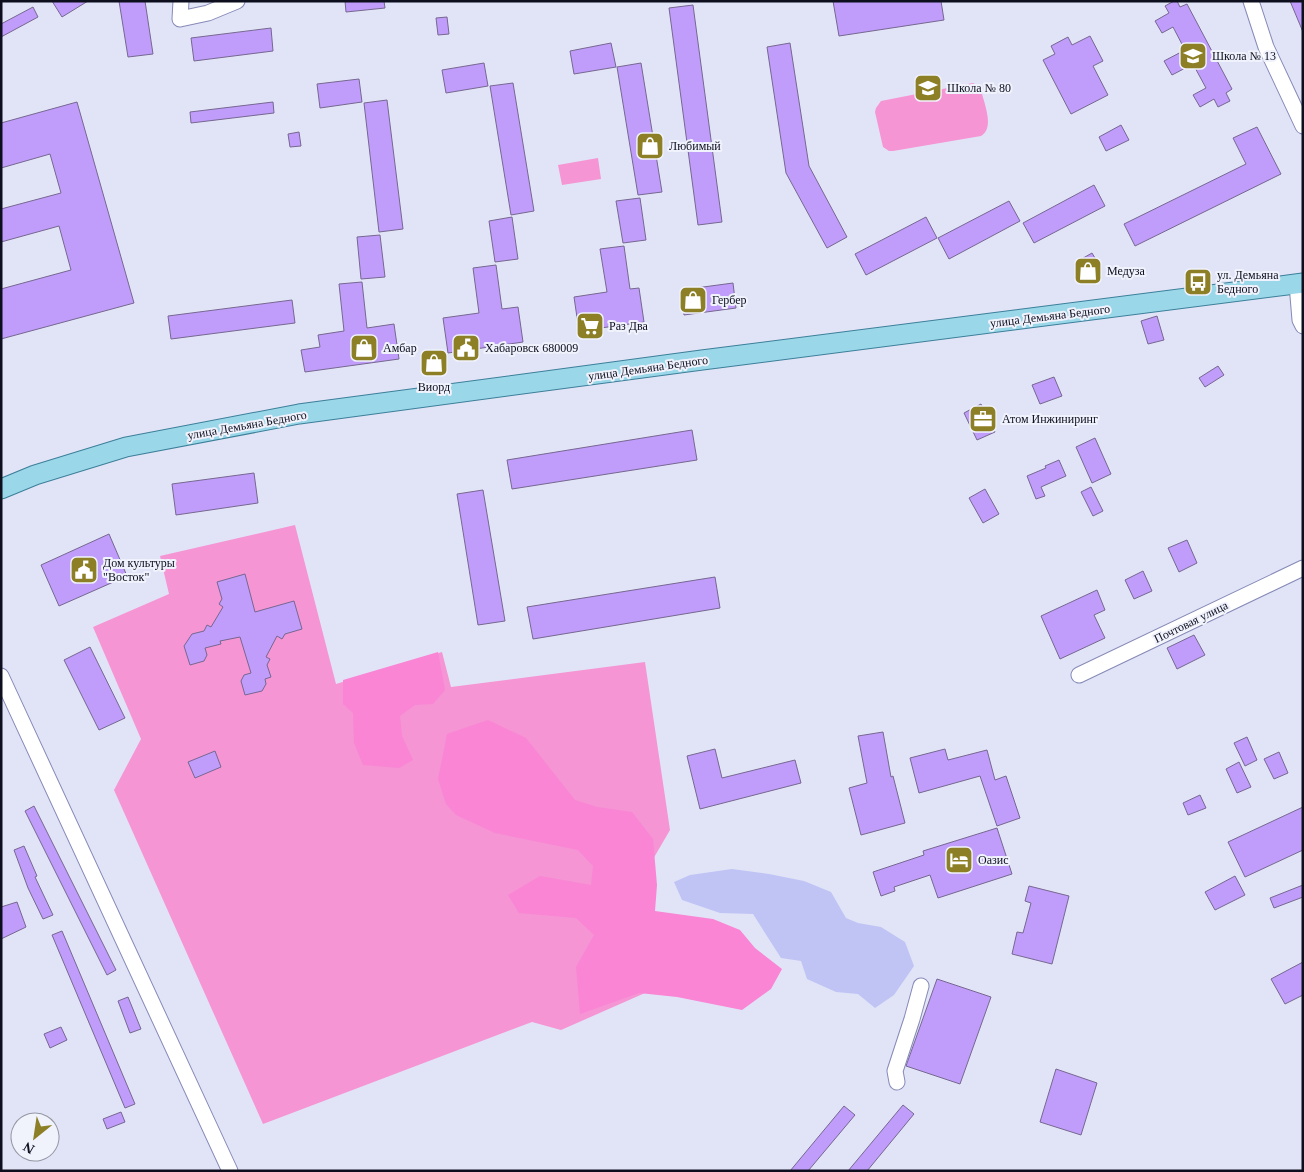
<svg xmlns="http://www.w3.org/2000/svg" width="1304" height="1172" font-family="Georgia,serif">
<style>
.green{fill:#f595d4}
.forest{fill:#f985d4}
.water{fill:#c0c4f4}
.building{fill:#c09dfa;stroke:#766791}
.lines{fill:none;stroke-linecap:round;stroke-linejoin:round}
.minor-casing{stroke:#868ab7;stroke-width:17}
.major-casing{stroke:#3c7f99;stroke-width:21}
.minor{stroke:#fff;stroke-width:15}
.major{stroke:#9ad7e9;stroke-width:19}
.labels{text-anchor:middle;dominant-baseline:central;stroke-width:4;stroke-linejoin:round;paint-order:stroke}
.poi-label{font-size:12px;fill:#0d0e1e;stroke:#f0f2fc;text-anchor:start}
.street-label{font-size:12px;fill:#0d0e1e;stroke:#f0f2fc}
</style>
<rect width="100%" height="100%" fill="#e1e4f7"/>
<path class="green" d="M973,83l7,4 1,3c3,13 14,38 0,46l-88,15h-4l-6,-4 -8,-35 1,-4 5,-7z
M598,158l3,21 -39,6 -4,-20z
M295,525l41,159 106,-32 9,35 194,-25 25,168 -46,79 21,84 -84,37 -29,-8 -269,102 -149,-334 27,-51 -48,-112 76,-33 -9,-38z"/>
<path class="forest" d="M438,652l7,38 -12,14 -18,1 -15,11 2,20 11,24 -14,8 -36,-3 -9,-22 -1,-30 -10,-9v-24z
M488,720l38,18 49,62 22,7 35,5 21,27 4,46 -2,26 58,8 27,11 15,18 27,21 -11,20 -29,21 -65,-13 -38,-4 -59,21 -4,-47 18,-32 -18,-17 -57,-5 -11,-18 32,-19 51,9 2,-19 -15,-16 -83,-17 -39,-18 -10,-11 -8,-25 9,-45z"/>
<path class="water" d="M732,869l37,5 35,7 27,11 15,26 12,5 23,4 24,15 9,24 -20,29 -19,13 -17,-14 -22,-2 -29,-13 -6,-18 -20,-3 -28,-44 -33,-1 -38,-13 -8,-18 16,-7z"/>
<path class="building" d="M52,1h36l-26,16z
M119,1h26l8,53 -25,3z
M345,1h39l1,7 -39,4z
M833,1h108l3,19 -105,16z
M1174,1h3l3,6 7,-3 45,85 -6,4 4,8 -12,6 -4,-8 -14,8 -7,-12 13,-7 -13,-24 -21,11 -8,-14 21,-11 -12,-23 -11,6 -7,-12 14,-8 -4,-7z
M1290,1h13v31z
M693,5l29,217 -24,3 -29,-217z
M33,7l5,10 -37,20v-13z
M447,17l2,17 -11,1 -2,-17z
M271,28l2,23 -79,10 -3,-23z
M1090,36l13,25 -10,5 15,29 -37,19 -28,-54 12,-6 -4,-8 17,-9 4,8z
M611,43l5,24 -42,7 -4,-23z
M790,43l19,123 38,71 -20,11 -41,-75 -19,-126z
M484,63l4,23 -42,7 -4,-23z
M641,63l21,129 -24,3 -21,-128z
M359,79l3,23 -42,6 -3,-24z
M513,83l21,128 -23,4 -21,-129z
M387,100l16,129 -24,3 -15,-129z
M77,102l57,201 -133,36v-50l70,-19 -12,-44 -58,16v-33l60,-16 -11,-39 -49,14v-45z
M273,102l1,11 -83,10 -1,-11z
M1121,125l8,15 -23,11 -7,-14z
M1257,127l24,47 -146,72 -11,-22 122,-60 -13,-26z
M299,132l2,14 -11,1 -2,-13z
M1094,185l11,21 -71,37 -11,-20z
M640,198l6,42 -23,3 -7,-42z
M1009,201l11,20 -71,38 -11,-21z
M512,217l6,42 -23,3 -6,-41z
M926,217l11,21 -71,37 -11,-21z
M380,235l5,42 -24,2 -4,-42z
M624,246l6,43 9,-1 5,34 -65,9 -5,-34 33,-5 -7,-43z
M1092,253l9,15 -14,8 -9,-15z
M496,265l6,44 16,-2 5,35 -75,11 -5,-35 36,-5 -6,-45z
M362,282l5,46 27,-4 5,35 -94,13 -4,-22 19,-3 -2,-12 26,-4 -5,-47z
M733,283l3,25 -52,7 -3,-25z
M292,300l3,23 -124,16 -3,-23z
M1157,316l7,24 -16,4 -7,-23z
M1218,366l6,9 -19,12 -6,-9z
M1054,377l8,19 -22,8 -8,-19z
M981,404l14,28 -18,8 -13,-27z
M692,430l5,30 -185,29 -5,-29z
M1095,438l16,36 -19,9 -16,-36z
M1059,460l7,16 -25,11 4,9 -9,3 -9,-23 19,-8 -1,-2z
M254,473l4,30 -82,12 -4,-31z
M1091,487l12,24 -10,5 -12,-24z
M985,489l14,25 -16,9 -14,-25z
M483,490l22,131 -27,4 -21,-131z
M109,534l18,42 -68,30 -18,-41z
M1187,540l10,23 -18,9 -11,-24z
M1143,571l9,20 -18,8 -9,-19z
M245,574l10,38 39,-11 8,28 -17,5 -3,5 -5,-3 -11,21 4,2 -3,6 4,12 -6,2 1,5 -4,7 -17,4 -4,-14 3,-6 7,-2 -11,-36 -20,4 1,3 -16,4 2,7 -3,6 -14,4 -6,-19 8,-12 12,-3 3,-6 4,2 12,-20 -4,-3 3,-5 -5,-17z
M715,577l5,31 -187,31 -6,-32z
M1097,590l8,20 -11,5 11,23 -45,21 -19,-43z
M1194,635l11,20 -28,14 -10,-21z
M90,647l35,71 -26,12 -35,-70z
M883,732l8,45 2,-1 12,47 -44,12 -12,-47 18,-5 -9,-47z
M1247,737l10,23 -12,6 -11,-23z
M715,749l7,29 73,-18 6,23 -101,26 -13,-53z
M945,749l3,11 39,-10 8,30 11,-4 14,42 -23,8 -17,-50 -61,17 -9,-35z
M215,751l6,16 -26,11 -7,-16z
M1279,752l9,21 -14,6 -10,-20z
M1239,762l12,25 -14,6 -11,-24z
M1200,795l6,13 -18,7 -5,-12z
M34,806l82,164 -9,5 -82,-164z
M1303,807v43l-58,27 -17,-35z
M997,828l15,46 -74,24 -8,-23 -36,12 1,4 -14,5 -8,-24 51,-17 -1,-4z
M24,846l13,30 -2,1 18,38 -10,4 -15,-31 -14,-38z
M1235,876l10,19 -30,15 -10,-18z
M1303,885v12l-29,11 -4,-10z
M1029,886l40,10 -17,68 -40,-10 5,-22 6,1 8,-30 -6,-2z
M17,902l9,25 -25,12v-32z
M62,931l73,173 -10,4 -73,-173z
M1303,962v33l-18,9 -14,-25z
M937,979l54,18 -31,87 -54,-18z
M128,997l13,32 -11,4 -12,-32z
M61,1027l6,13 -17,8 -6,-14z
M1056,1069l41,14 -16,52 -41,-13z
M903,1105l11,9 -47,57h-19z
M844,1106l11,9 -47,56h-18z
M121,1112l4,10 -18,7 -4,-10z"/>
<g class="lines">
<defs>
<path id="minor" d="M181,1l-1,18 28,-6 29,-12
M1251,1l15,46 37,79
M1297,284l3,36 3,6
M1079,675l224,-107
M1,676l229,495
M897,1082l-2,-11 17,-52 9,-33"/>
<path id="major" d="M1,489l34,-14 91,-28 173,-33 403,-54 601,-77"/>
</defs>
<use href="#minor" class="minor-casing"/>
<use href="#major" class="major-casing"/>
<use href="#minor" class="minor"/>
<use href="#major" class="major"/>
</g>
<defs>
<symbol id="school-square" viewBox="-11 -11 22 22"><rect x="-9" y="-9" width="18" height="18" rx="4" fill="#8c7f25" stroke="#f0f2fc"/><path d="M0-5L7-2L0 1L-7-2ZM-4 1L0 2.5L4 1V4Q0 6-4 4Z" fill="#fff"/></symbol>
<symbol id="shop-square" viewBox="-11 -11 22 22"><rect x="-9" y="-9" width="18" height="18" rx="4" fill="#8c7f25" stroke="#f0f2fc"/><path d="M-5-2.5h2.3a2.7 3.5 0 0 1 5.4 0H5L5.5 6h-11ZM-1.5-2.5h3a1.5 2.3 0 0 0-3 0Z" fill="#fff"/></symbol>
<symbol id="bus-square" viewBox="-11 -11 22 22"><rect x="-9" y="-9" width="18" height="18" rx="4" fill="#8c7f25" stroke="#f0f2fc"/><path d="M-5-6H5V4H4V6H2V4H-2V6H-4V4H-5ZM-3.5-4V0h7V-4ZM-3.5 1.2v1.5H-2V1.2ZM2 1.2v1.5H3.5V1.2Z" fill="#fff"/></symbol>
<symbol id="supermarket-square" viewBox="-11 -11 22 22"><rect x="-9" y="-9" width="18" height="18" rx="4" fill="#8c7f25" stroke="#f0f2fc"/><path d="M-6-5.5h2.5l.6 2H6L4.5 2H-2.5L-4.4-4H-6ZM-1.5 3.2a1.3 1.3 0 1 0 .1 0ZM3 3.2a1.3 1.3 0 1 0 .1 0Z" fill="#fff"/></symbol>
<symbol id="civic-square" viewBox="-11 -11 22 22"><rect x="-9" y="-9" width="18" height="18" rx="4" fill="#8c7f25" stroke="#f0f2fc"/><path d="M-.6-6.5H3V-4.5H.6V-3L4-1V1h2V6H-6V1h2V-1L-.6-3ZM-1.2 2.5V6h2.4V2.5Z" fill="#fff"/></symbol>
<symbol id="office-square" viewBox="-11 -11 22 22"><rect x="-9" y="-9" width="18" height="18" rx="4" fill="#8c7f25" stroke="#f0f2fc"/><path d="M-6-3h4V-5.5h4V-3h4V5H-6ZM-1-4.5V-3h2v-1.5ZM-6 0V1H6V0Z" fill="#fff"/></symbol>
<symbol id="hotel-square" viewBox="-11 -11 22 22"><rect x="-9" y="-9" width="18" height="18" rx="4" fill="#8c7f25" stroke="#f0f2fc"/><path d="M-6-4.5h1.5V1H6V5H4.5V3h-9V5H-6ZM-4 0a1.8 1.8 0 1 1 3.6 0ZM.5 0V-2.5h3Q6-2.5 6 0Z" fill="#fff"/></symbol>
</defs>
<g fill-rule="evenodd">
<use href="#school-square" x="1177" y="40" width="32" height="32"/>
<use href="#school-square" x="912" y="72" width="32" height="32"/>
<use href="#shop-square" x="634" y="130" width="32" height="32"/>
<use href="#shop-square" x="1072" y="255" width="32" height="32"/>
<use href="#bus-square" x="1182" y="266" width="32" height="32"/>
<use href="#shop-square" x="677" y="284" width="32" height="32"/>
<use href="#supermarket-square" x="574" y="310" width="32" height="32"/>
<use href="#shop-square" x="348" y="332" width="32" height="32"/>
<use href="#civic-square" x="450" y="332" width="32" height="32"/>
<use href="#shop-square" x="418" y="347" width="32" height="32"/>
<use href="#office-square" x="967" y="403" width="32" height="32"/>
<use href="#civic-square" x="68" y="554" width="32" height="32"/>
<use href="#hotel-square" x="943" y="844" width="32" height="32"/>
</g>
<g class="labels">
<g class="poi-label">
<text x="1212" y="56">Школа № 13</text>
<text x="947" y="88">Школа № 80</text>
<text x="669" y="146">Любимый</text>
<text x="1107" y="271">Медуза</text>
<text x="1217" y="275">ул. Демьяна<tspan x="1217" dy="14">Бедного</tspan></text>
<text x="712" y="300">Гербер</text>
<text x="609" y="326">Раз Два</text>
<text x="383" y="348">Амбар</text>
<text x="485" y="348">Хабаровск 680009</text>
<text x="434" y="387" text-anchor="middle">Виорд</text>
<text x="1002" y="419">Атом Инжиниринг</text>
<text x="103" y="563">Дом культуры<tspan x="103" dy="14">"Восток"</tspan></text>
<text x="978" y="860">Оазис</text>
</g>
<g class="street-label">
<text transform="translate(1050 316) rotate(-7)">улица Демьяна Бедного</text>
<text transform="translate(648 368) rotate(-8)">улица Демьяна Бедного</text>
<text transform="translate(247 425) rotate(-10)">улица Демьяна Бедного</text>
<text transform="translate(1191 622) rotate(-26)">Почтовая улица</text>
</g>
</g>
<rect width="1304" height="1172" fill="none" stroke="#0d0e1e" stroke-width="5"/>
<g transform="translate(35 1137) rotate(210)"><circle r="24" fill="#f0f2fc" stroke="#9597a3"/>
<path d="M0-4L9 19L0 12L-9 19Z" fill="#8c7f25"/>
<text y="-8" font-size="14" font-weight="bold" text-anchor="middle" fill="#0d0e1e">N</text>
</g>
</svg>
